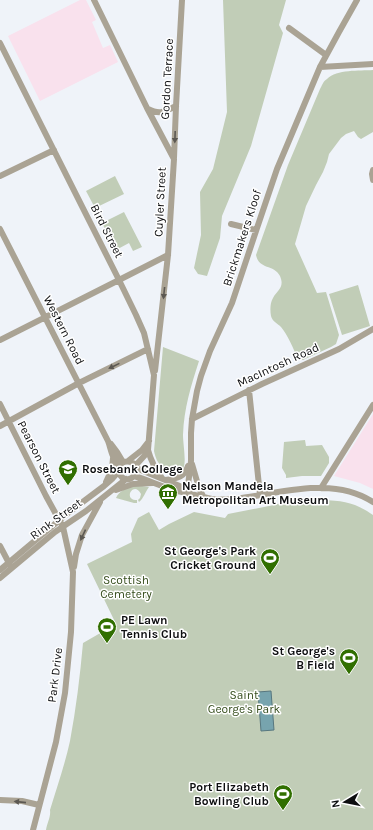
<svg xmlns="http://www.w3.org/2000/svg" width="373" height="830" font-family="Karla,sans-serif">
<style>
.education{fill:#f9e1ed}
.green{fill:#c1cdb7}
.water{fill:#77a4ae;stroke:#57777f}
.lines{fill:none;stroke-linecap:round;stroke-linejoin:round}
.minor{stroke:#aaa394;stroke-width:6}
.oneway{fill:#5c5852}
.labels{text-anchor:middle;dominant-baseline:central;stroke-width:3;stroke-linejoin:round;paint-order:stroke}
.street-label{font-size:12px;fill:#0d0e10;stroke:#fff}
.poi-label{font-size:12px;font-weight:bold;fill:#0d0e10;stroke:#fff;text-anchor:start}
.park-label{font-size:12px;fill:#354d1c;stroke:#fff}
</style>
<rect width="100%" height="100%" fill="#eff3f9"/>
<path class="education" d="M80,0h6l10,20 -4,2 11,26 7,-3 8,17 -78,39 -32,-65z
M373,414v75l-13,-6 -26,-7z"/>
<path class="green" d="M223,0h63l-7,25 4,8 -32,113 -29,70 -2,22 -13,38 -9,-2 -4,-6 7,-33 -1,-43 13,-23 14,-57z
M373,70v62l-12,7 -3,-2 -4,-6 -8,3 -5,4 -12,16 -2,8 -4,10 -7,13 -10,21 -11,38 22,49 9,-1 13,43 -3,9 -5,3 -28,13 -6,-2c-3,-9 -10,-24 -16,-31 -3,-3 -9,-6 -10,-11 -1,-6 -1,-13 2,-18 4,-8 12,-10 7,-22 -6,-12 -21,-6 -24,-21l32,-90 32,-76c2,-3 3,-8 7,-10 10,-10 32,-8 46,-9z
M115,176l9,18 -29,14 -9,-17z
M124,212l18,35 -9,4 -4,-8 -13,7 -14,-27z
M358,285l12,41 -28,9 -13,-41z
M163,347l36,14c-8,25 -15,47 -16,74 0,8 3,25 1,31 -1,5 -5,7 -9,8 -13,-6 -18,-9 -21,-23z
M305,440l1,6 16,-1 7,12v6l-8,13h-19l-16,2v-3l-4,-7 2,-26z
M133,486h9l7,1c-4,5 -5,11 -10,15l-1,-2 2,-2 1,-4c-7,-14 -19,6 -4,6v3h-3l-18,-5c3,-7 10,-10 17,-12z
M304,498h17l1,2c22,1 32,2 51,15v315h-327c1,-7 5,-13 4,-20 7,-23 15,-46 20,-69 6,-32 10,-65 13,-98l33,-19 -29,-60 45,-22 -1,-8 7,-16 11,-6 10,18 10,-6 25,-12 31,6 3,-4 46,-9 11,-3z"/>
<path class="water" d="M271,691l3,39 -13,1 -3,-39z"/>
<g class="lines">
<path class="minor" d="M94,0l53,108 27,51 -6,96 -13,116
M289,28l37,27
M0,43l119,237 17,35 8,18 10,42 -6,75 -2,4 -11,12
M320,67l53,-3
M148,109c12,6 16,3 28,-3
M174,158l2,-52 6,-106
M373,170l-1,4 1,6
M0,176l54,-26
M231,224l25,6
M0,229l108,212c2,5 3,11 5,15 2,4 5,8 5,12 1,3 0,6 3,8 2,3 5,4 8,3 4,-1 6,-4 7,-7 3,-11 -13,-15 -18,-4
M0,340l119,-60 49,-25
M249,390l11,105
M0,404l46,92 17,31 10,45 -2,60 -6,61 -9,49 -23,88
M192,419l70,-35 77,-35 34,-20
M0,426l79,-43 69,-34
M111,444l6,8 6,10
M148,450c3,11 7,19 14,28
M128,461l14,-11 7,-9
M192,464l7,24 5,10
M136,468l51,21 3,2
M134,476c14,4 26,10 40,14 7,2 14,3 21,5 6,1 11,3 17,4 19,2 37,-2 55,-5 35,-6 74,-13 106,8
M166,480c11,-2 18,-2 22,-14
M106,482l6,-13 1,-11
M321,488l52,-83
M116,490l17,-6 19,-1
M187,493l4,-32v-28l1,-14 5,-28 4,-15 9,-25 22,-48 25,-75 20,-59 11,-26 32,-76 19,-35 18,-32
M0,546l10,19
M74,567l2,-13 6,-19 18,-33
M0,570l68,-57 36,-27 8,-7 6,-7
M0,578l55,-46 31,-21 40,-32
M0,800l22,1 17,4"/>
</g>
<defs><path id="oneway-solid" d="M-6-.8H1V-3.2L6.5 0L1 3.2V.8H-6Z"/></defs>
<g class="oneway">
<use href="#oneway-solid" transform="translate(175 137) rotate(92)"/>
<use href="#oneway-solid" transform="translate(164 293) rotate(96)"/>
<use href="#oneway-solid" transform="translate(114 366) rotate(154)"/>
<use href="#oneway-solid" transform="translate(83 535) rotate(115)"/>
<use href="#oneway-solid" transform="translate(20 802) rotate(-174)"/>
</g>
<defs>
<symbol id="university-pin" viewBox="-11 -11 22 30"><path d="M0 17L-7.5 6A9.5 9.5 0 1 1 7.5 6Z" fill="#316f01" stroke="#fff"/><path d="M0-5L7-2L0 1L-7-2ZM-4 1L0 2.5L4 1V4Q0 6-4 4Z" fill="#fff"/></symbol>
<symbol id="museum-pin" viewBox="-11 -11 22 30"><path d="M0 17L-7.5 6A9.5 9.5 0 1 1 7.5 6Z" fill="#316f01" stroke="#fff"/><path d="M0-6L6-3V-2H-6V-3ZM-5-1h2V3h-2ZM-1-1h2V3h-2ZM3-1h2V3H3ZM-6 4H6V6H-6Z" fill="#fff"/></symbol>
<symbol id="stadium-pin" viewBox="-11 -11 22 30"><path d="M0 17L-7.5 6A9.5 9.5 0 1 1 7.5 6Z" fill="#316f01" stroke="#fff"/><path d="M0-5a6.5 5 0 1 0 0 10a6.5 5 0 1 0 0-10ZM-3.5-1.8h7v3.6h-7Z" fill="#fff"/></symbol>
</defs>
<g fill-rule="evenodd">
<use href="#university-pin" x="57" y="458" width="22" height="30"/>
<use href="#museum-pin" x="157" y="482" width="22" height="30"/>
<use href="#stadium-pin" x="259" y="547" width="22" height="30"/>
<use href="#stadium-pin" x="96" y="616" width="22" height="30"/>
<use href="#stadium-pin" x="338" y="647" width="22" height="30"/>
<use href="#stadium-pin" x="272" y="783" width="22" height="30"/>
</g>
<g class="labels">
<g class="street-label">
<text transform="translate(167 79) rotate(-87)">Gordon Terrace</text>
<text transform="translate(160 202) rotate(-87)">Cuyler Street</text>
<text transform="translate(107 231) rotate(63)">Bird Street</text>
<text transform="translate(242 238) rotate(-72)">Brickmakers Kloof</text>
<text transform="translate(64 330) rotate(63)">Western Road</text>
<text transform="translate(278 365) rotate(-25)">MacIntosh Road</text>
<text transform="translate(39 457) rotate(63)">Pearson Street</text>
<text transform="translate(56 519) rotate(-36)">Rink Street</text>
<text transform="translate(55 675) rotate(-83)">Park Drive</text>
</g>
<g class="poi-label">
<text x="82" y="469">Rosebank College</text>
<text x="182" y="486">Nelson Mandela<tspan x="182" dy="14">Metropolitan Art Museum</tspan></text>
<text x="256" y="551" text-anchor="end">St George's Park<tspan x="256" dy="14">Cricket Ground</tspan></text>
<text x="121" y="620">PE Lawn<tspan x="121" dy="14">Tennis Club</tspan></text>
<text x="335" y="651" text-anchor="end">St George's<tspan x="335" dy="14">B Field</tspan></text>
<text x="269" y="787" text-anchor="end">Port Elizabeth<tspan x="269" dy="14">Bowling Club</tspan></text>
</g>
<g class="park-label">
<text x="126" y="580">Scottish<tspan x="126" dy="14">Cemetery</tspan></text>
<text x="244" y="695">Saint<tspan x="244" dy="14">George's Park</tspan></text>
</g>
</g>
<g transform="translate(345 802) rotate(260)" stroke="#ffffff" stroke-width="3" paint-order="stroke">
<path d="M0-3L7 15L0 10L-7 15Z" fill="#0d0e10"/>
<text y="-6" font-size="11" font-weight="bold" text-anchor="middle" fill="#0d0e10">N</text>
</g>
</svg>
